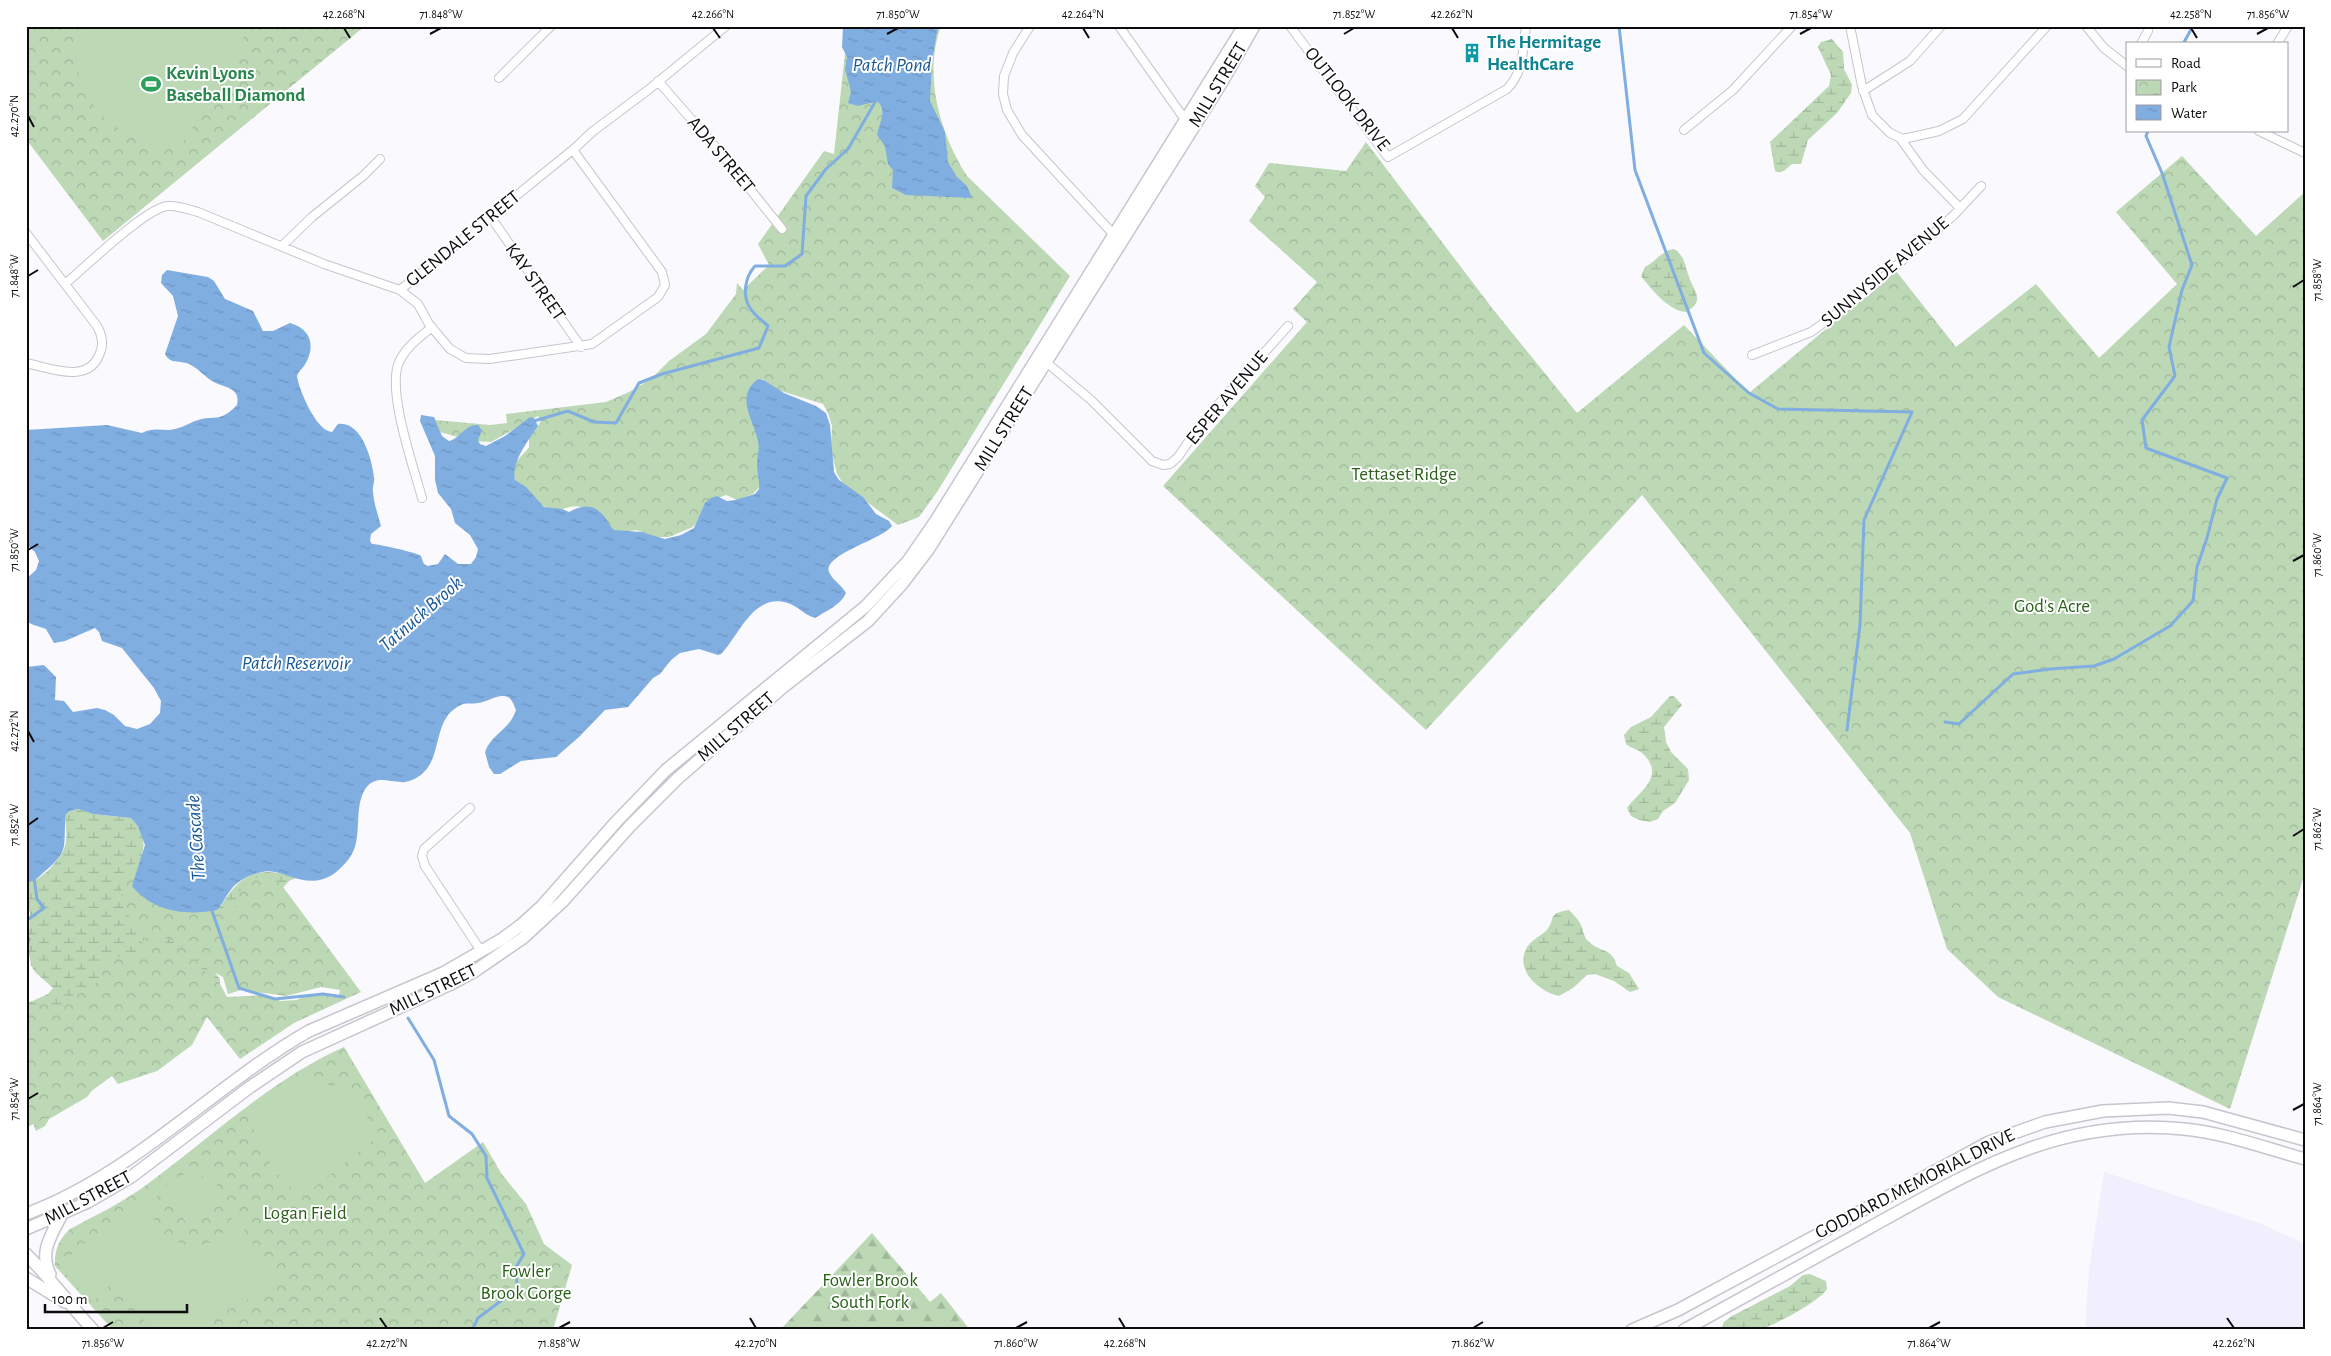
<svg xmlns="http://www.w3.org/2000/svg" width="2331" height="1356" font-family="'Alegreya Sans',sans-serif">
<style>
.built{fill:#f1eefe}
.forest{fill:url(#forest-firs)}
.wetland{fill:url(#wetland-marsh)}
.park{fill:url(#park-crowns)}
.pitch{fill:#bcd8b5;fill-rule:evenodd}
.water{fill:url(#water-ripples)}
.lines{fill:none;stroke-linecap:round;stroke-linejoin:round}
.stream{stroke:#80aee1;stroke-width:3}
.street-casing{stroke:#c7c5cd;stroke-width:10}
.secondary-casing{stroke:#c7c5cd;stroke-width:14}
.street{stroke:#fff;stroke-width:8}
.secondary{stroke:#fff;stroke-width:11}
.ticks{fill:none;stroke:#0c0b0e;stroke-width:2}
.labels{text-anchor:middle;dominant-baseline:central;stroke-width:4;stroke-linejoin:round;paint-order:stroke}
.culture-label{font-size:19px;font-weight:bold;fill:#0d838f;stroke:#fff;text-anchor:start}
.leisure-label{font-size:19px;font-weight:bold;fill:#27864d;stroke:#fff;text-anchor:start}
.street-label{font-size:19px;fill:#0c0b0e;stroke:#fff}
.park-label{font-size:19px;fill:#286018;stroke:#fff}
.water-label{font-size:20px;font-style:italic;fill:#165795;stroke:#fff}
.neatline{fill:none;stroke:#0c0b0e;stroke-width:2}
.ticks-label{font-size:12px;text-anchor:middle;fill:#0c0b0e}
</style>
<defs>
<pattern id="forest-firs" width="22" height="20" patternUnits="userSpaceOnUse" patternTransform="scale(1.25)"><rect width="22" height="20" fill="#bcd8b5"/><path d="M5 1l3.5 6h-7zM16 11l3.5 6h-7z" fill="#a0b89a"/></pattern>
<pattern id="wetland-marsh" width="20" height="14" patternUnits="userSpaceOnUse" patternTransform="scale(1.25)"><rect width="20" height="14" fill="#bcd8b5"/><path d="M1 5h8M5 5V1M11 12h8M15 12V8" fill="none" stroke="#a0b89a"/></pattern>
<pattern id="park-crowns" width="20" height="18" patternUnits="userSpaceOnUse" patternTransform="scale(1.25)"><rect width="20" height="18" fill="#bcd8b5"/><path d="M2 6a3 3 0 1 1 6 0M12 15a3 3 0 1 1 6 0" fill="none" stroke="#a0b89a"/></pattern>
<pattern id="water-ripples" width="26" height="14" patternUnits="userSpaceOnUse" patternTransform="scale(1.25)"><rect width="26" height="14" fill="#80aee1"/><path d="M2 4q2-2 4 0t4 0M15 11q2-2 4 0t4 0" fill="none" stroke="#6d94c0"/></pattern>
</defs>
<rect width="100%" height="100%" fill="#faf9fe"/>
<path class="built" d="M2104,1172l155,51 46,21v86h-220l4,-61z"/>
<path class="forest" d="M872,1233l58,69 11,-9 29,37h-190z"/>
<path class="wetland" d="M1832,39l11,13 1,17 8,16 -1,8 -14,20 -29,27 -7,24h-9c-5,4 -10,11 -17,7l-5,-29 59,-56 2,-11 -13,-28 3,-5z
M1674,249c11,7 11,17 15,28 5,15 17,24 -3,35 -17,-1 -35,-23 -45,-36l4,-9c10,-5 18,-17 29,-18z
M1670,696h4l8,9 -18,22 2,15 5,10 17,17 1,11 -14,23 -12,8 -5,8 -8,3 -11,-2 -8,-4 -4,-8c10,-15 40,-31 16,-54 -4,-4 -12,-6 -17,-10l-2,-9 7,-8 20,-10z
M78,809l15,5 38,4c11,8 15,23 11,36l79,52c19,-33 39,-41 75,-28l-7,3 -77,88 8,10v14l-102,64 -31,40 -38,22 -4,7 -9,5c-16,-38 -10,-86 -10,-127l22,-10 5,-6 -18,-16 -4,-7 -3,-17 2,-35 -4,-9v-21c16,-2 34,-23 39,-37 3,-9 0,-22 1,-32l4,-3z
M1569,910c4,4 8,8 11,13 3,5 3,13 8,18 12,12 24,6 29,25l12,7 10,16 -9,3 -16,-11 -19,-7 -8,1 -14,13 -14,8c-19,-4 -44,-25 -33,-47 3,-7 14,-13 20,-18 11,-12 -1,-17 23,-21z
M1810,1274l16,7 1,8c-7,12 -56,39 -71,41 -11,1 -24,0 -35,0l3,-8 8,-6 58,-30 13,-11z"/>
<path class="park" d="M26,26h339l-262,215 -77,-102z
M848,26h93c-18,49 -1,108 26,150l103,100 -133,216 -18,25 -21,8 -54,-40 -7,-11 -6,-24 1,-24 -4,-13 -5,-9 -45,-14 -15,-11c-27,16 -11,36 -5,58 4,14 3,32 4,47l-9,10 -16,6 -11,-5 -10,4 -23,28 -24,10h-11l-22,-7 -19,3 -35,-26c-10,-3 -18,3 -27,3 -14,-1 -46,-26 -42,-42 1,-6 12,-15 16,-21v-10l12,-15 -3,-6 -47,26 -19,-1 -32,-9 -5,-12 55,5 17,-2 -1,-9 100,-12 23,-10 22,-13 18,-18 37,-27 30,-40 1,-11 6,7 26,-25 -11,-21 66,-93 10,3z
M1366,142l126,166 85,105 107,-88 65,68 147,-122 60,76 80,-63 63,74 78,-74 -61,-72 66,-56 74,80 49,-44v681l-75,236 -232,-112 -51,-48 -37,-116 -268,-338 -216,235 -263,-244 144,-164 -14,-13 24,-27 -68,-61 16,-24 -10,-11 14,-23 77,8z
M139,862l-7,16 -1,9 99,25 4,-3c5,-15 7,-29 25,-32l4,3 17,3 81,109 -67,31 -54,36 -33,-42 -15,28 -35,26 -39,13 -6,-8 -26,19 -60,33v-112l4,-6 15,-8c5,1 10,5 15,5 8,0 10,-8 15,-11 8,-6 18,-6 23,-16 4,-7 -2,-12 1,-19l35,-7 12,-17 43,12 5,5 6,14 18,12 9,17 37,-2 17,6 16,-1 8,-5h34l1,-5 -19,-3 -35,9 -45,-6 -13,4 -5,-17 -21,-11 -6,-15c-23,-18 -60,-10 -71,-43 -3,-10 -5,-19 -1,-30 2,-7 8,-15 15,-16z
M344,1047l81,136 58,-41 18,31 25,31 18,40 28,21 -19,65h-440l-58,-64c-1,-15 4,-27 15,-37 24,-13 50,-25 72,-41 66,-48 128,-108 202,-141z"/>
<path class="pitch" d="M86,26h163l-21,46 -49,77 -29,-3 -24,-12 -23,-18 -16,-19 -12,-34 3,-20z
M288,1079l57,8 35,48 -79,63 -29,-30 -27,-58z
M195,1167l12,2 70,115 -87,46h-37l-42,-46 -19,18 -33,-36c41,-39 89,-69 136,-99zM199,1170l17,28 7,4 9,16c-3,6 -6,12 -11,17 -19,19 -56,11 -66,-15 -3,-6 -3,-13 -3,-20l17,-12 6,2 16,-12 2,-4z
M195,1180l6,2 15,21 -2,5 -21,15h-7l-13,-21 1,-7z"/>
<path class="water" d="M843,26h95l-6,35 -2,40 15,31 3,30 9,15 10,9 5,12 -66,-3 -14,-7 1,-18 -5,-6 -3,-18 -8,-11c2,-12 11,-25 0,-34l-19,5 -10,-3 3,-11 -6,-23 2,-12 -5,-10z
M167,270l41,7 6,4 11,18 28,12 10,20h10l17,-8c22,6 26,25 14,43 -3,4 -6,6 -7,10 2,14 19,55 35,56l6,-8c24,-3 34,36 36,53 1,6 -2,10 -1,15 1,12 5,23 8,34l-10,8 -1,7 2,3c7,0 46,9 49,12 1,3 2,6 3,8l4,2 10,-2 7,-10 13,10h13l5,-7 2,-8 -8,-14 -15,-12 -4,-14 -13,-16 -3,-13v-24l-15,-35 1,-6 13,2 8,19 7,5c12,-3 16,-17 29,-16l4,5 -4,10 2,4 6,2 19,-10 25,-19 4,1 4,8c-10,15 -27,36 -23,54l11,7 18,20 18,2 7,3c11,-6 23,-9 33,2 5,4 7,12 12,16l28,2 23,7 16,-4 13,-7 11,-25 6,-5 6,-2 10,5 8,-1 20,-6 4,-5c1,-8 -2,-16 -2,-24 0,-8 3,-17 1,-24 -4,-21 -24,-44 0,-62l6,1 20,13 32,13 10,7 4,12 4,47 5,8 24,17 13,17 13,7 3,5c-9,13 -70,29 -63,46 3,8 13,13 17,21 -5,12 -20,18 -31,25 -11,-3 -17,-12 -27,-15 -35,-11 -49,33 -67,51l-3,1 -19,-6 -19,4 -9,7 -11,14 -7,4 -25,29 -23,3 -26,27 -23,20 -35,4 -21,13h-6l-5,-7 -4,-15c6,-18 25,-22 31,-42 -2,-5 -4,-11 -8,-13 -10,-4 -20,5 -30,6 -4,1 -10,0 -15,1 -5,2 -12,7 -15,11 -13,17 -9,45 -26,59 -5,4 -14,9 -21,8 -13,0 -27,-8 -37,9 -11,21 0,50 -16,69 -18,22 -33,25 -60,16 -8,-3 -17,-6 -26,-4 -11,2 -26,9 -32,19 -5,6 -7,13 -13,19 -30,6 -64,2 -85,-24l13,-41 -7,-19 -7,-8 -38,-4 -15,-5 -8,2 -4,3c-4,32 6,35 -23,59 -5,5 -10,9 -17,10v-216l18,-2 12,12 -1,23 9,1 9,11 24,-4 8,2 9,5 11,11 12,3 13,-5 10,-11 1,-12 -7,-13 -32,-40 -20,-7 -3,-9 -4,-4 -30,13 -11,2 -8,-14 -15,-5 -5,-4v-41l10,-9 3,-9 -4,-9 -9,-8v-114l81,-5 35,8c9,-5 17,-3 27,-3 10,-1 17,-5 26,-9 19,-7 24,3 42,-16 4,-19 -14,-17 -25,-24 -8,-5 -14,-13 -23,-17 -9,-4 -18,1 -24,-10l13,-38 -5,-20 -12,-13 1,-8z"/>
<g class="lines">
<path class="stream" d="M1619,26l16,144 69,183 45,40 29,16 134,3 -48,108 -4,105 -13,105
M2183,44l10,-18
M534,421l34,-10 26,11 22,1 23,-40 23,-9 97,-26 9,-22c-5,-5 -14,-11 -18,-18 -8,-13 -5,-31 5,-42h30l17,-12 4,-58 20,-27 22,-20 30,-52
M1945,722l14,2 54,-50 37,-5 44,-3 20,-7 56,-33 23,-25 4,-34 10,-29 10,-39 10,-21 -81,-30 -4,-28 33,-44 -6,-29 13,-57 10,-25 -30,-92 -16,-37 2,-5
M211,908l28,80 36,11 48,-5 21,3
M26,921l18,-13 -7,-9 -3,-21
M26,937l3,2 -3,9
M408,1018l26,42 15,56 23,18 14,22 1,22 37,76 -8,13 1,22 -39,29 -6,12"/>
<defs>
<path id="street" d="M1030,26l-17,27 -9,23 -1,18 4,16 15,25 93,101
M1119,26l67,95
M1290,26l98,131 119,-68c17,-17 16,-41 19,-63
M1850,26l12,60 10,29 18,18 13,6 36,-8 24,-12 84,-93
M2086,26l18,22 23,18
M2141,44l7,-13
M2277,44l11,-18
M499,78l52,-52
M658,81l67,77 57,71
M1863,91l47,-30 31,-35
M1684,130l49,-40 59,-64
M2259,131l46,22
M1900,138l23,32 37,38
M490,216l91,131
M26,233l71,93c5,9 7,18 3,27 -11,32 -50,15 -74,10
M282,246l30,-29 51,-41 17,-17
M65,284c20,-17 80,-75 102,-78 10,-1 21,3 31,6l126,52 76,26 18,14 11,20 21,25 16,9 24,1 102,-15 66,-47 7,-12 -3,-13 -89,-122
M400,290l175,-142 17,-16 56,-42 78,-64
M1752,355l59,-23 54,-39 88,-77 28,-30
M1046,362l45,38 61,61 11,4 7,-1 8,-7 22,-32 88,-99
M422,498c-8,-30 -37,-111 -22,-138 7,-14 20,-23 32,-33
M470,808l-46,41 -2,7 3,10 56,85"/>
<path id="secondary" d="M26,1214c108,-40 185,-127 283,-183l134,-58 59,-34 19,-14 21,-19 74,-84 50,-52 200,-164 42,-45 27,-39 309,-496
M26,1229l62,-27 43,-25 119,-90 52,-35 147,-67 26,-14 48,-33 40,-37 67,-75 47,-47 105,-91 86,-67 34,-37 26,-34 294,-468 32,-56
M26,1254c24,24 44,51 67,76
M50,1274c-11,-21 1,-39 11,-58
M26,1278l39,24
M1632,1330l46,-20 311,-168 56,-20 58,-11 65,-3 35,4 102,28
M1684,1330c62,-34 124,-68 185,-102 105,-58 190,-111 315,-99 41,4 81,19 121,30"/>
</defs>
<use href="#street" class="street-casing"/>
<use href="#secondary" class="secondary-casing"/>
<use href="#street" class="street"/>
<use href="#secondary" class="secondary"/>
</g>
<path class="ticks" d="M344,28l6,10M713,28l7,10M1083,28l6,10M1452,28l6,10M2191,28l6,10M430,34l11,-6M887,34l11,-6M1344,34l10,-6M1800,34l11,-6M2257,34l11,-6M28,116l6,11M28,276l10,-6M2293,287l11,-7M28,550l10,-6M2293,561l11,-6M28,731l6,11M28,825l10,-7M2293,836l11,-7M28,1099l10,-6M2293,1110l11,-6M380,1318l7,10M750,1318l6,10M1119,1318l6,10M2227,1318l7,10M103,1328l10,-6M559,1328l11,-6M1016,1328l11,-6M1473,1328l10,-6M1929,1328l11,-6"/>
<defs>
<symbol id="building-bare" viewBox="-9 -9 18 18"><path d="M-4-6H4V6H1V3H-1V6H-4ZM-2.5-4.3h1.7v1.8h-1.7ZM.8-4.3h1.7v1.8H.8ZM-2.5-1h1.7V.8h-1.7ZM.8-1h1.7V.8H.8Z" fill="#0f9aa8" stroke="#fff" stroke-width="2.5" paint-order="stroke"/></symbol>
<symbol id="stadium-bare" viewBox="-9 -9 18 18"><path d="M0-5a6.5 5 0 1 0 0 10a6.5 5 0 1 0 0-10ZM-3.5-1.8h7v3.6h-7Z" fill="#2e9e5b" stroke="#fff" stroke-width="2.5" paint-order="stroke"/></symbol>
</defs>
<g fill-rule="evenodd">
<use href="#building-bare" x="1458" y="39" width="28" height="28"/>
<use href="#stadium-bare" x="137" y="70" width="28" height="28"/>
</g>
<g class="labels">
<g class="culture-label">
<text x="1487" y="42">The Hermitage<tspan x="1487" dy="22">HealthCare</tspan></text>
</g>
<g class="leisure-label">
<text x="166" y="73">Kevin Lyons<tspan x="166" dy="22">Baseball Diamond</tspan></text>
</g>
<g class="street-label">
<text transform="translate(1218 85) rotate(-59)">MILL STREET</text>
<text transform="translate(1347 99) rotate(52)">OUTLOOK DRIVE</text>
<text transform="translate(721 155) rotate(50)">ADA STREET</text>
<text transform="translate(463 239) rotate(-39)">GLENDALE STREET</text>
<text transform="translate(1885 272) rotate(-40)">SUNNYSIDE AVENUE</text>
<text transform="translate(535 282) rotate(55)">KAY STREET</text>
<text transform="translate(1227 398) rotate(-50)">ESPER AVENUE</text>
<text transform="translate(1004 429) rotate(-58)">MILL STREET</text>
<text transform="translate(736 727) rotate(-41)">MILL STREET</text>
<text transform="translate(433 990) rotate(-26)">MILL STREET</text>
<text transform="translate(1915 1184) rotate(-27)">GODDARD MEMORIAL DRIVE</text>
<text transform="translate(88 1198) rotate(-28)">MILL STREET</text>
</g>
<g class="park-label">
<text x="1404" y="474">Tettaset Ridge</text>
<text x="2052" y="606">God's Acre</text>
<text x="305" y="1213">Logan Field</text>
<text x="526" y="1271">Fowler<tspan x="526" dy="22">Brook Gorge</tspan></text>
<text x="870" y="1280">Fowler Brook<tspan x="870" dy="22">South Fork</tspan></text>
</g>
<g class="water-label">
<text x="892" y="65">Patch Pond</text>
<text transform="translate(421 614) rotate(-41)">Tatnuck Brook</text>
<text x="296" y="663">Patch Reservoir</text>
<text transform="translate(196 838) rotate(-94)">The Cascade</text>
</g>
</g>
<rect width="2331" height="1356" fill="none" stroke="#ffffff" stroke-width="55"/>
<rect x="2126" y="42" width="162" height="90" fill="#ffffff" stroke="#9e9d9f"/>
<rect x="2136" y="59" width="25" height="8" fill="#ffffff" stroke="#9e9d9f"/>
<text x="2171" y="68" font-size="15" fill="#0c0b0e">Road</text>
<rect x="2136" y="80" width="25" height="15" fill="url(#park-crowns)" stroke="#9e9d9f"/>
<text x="2171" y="92" font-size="15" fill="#0c0b0e">Park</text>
<rect x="2136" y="105" width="25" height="15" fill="url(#water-ripples)" stroke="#9e9d9f"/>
<text x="2171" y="118" font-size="15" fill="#0c0b0e">Water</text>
<path d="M45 1304v8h142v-8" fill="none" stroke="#0c0b0e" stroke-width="2.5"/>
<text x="52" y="1304" font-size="15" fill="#0c0b0e" stroke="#ffffff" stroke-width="4" paint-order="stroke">100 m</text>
<rect x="28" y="28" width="2276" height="1300" class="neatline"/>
<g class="ticks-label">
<text x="344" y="18">42.268°N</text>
<text x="441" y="18">71.848°W</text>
<text x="713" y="18">42.266°N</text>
<text x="898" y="18">71.850°W</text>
<text x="1083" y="18">42.264°N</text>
<text x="1354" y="18">71.852°W</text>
<text x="1452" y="18">42.262°N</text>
<text x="1811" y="18">71.854°W</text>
<text x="2191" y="18">42.258°N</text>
<text x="2268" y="18">71.856°W</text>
<text transform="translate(14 116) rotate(-90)" y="4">42.270°N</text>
<text transform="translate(14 276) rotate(-90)" y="4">71.848°W</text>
<text transform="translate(2317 280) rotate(-90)" y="4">71.858°W</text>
<text transform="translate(14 550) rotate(-90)" y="4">71.850°W</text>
<text transform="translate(2317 555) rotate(-90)" y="4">71.860°W</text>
<text transform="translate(14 731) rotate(-90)" y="4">42.272°N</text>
<text transform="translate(14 825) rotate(-90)" y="4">71.852°W</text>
<text transform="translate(2317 829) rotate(-90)" y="4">71.862°W</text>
<text transform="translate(14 1099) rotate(-90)" y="4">71.854°W</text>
<text transform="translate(2317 1104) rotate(-90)" y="4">71.864°W</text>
<text x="103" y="1347">71.856°W</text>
<text x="387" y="1347">42.272°N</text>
<text x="559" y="1347">71.858°W</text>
<text x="756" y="1347">42.270°N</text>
<text x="1016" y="1347">71.860°W</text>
<text x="1125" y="1347">42.268°N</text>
<text x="1473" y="1347">71.862°W</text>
<text x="1929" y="1347">71.864°W</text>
<text x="2234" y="1347">42.262°N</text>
</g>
</svg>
